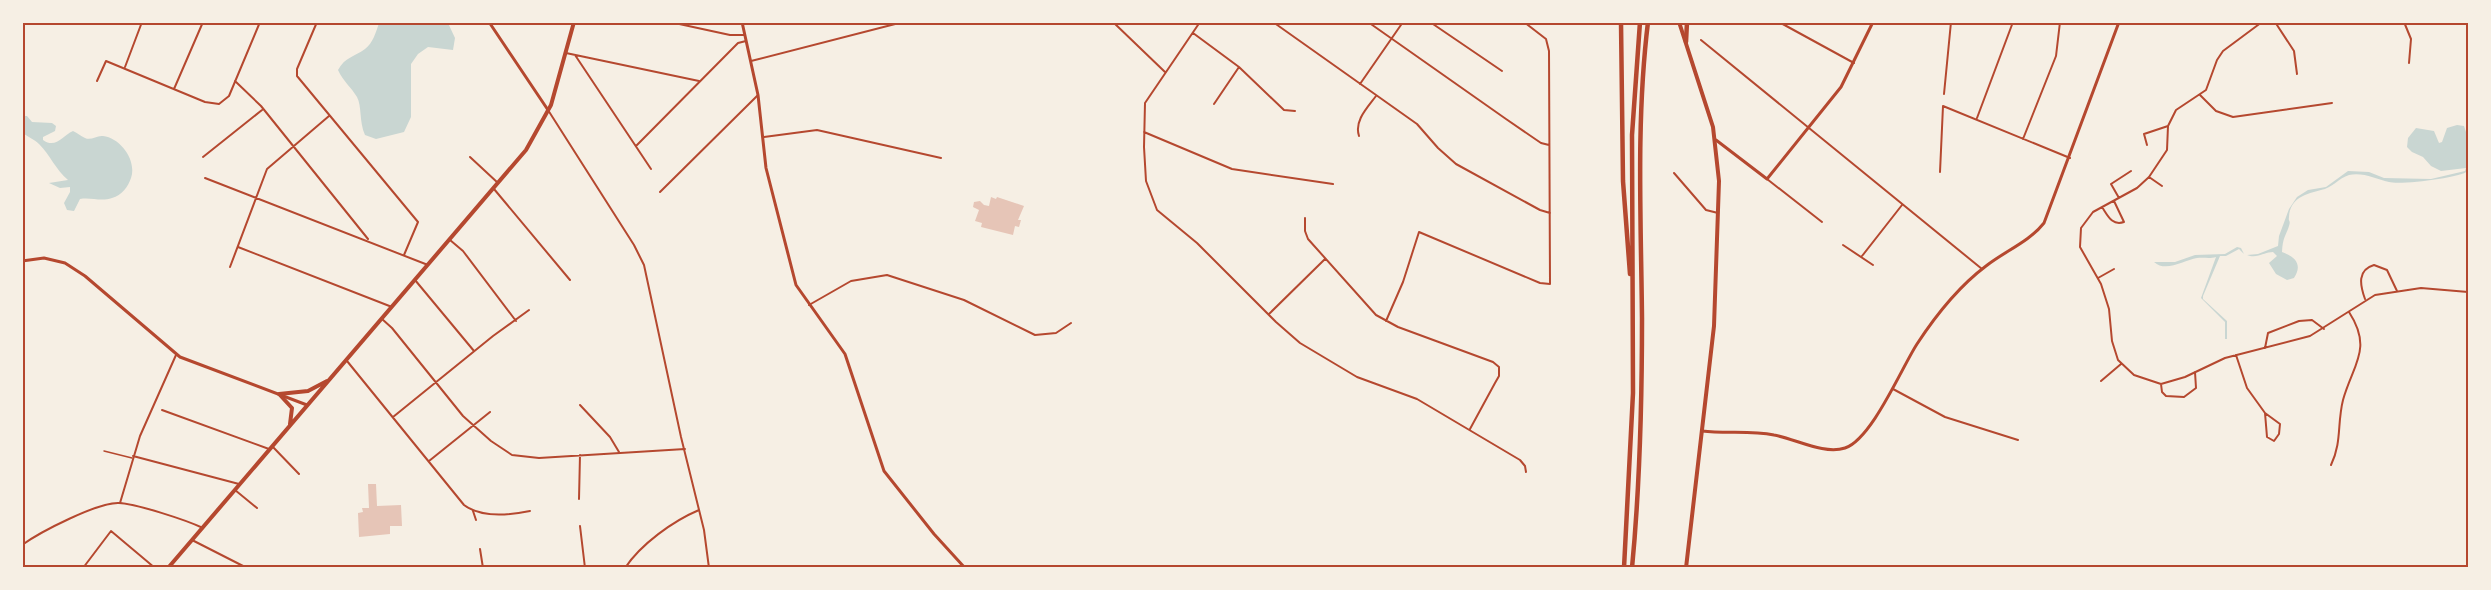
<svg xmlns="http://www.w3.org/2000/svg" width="2491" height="590" font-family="Arial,sans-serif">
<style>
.water{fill:#c9d6d2}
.building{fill:#e6c5b7}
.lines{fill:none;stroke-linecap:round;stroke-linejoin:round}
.service{stroke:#b5482f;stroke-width:1.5}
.minor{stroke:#b5482f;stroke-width:2}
.tertiary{stroke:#b5482f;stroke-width:3}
.secondary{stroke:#b5482f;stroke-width:4}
.primary{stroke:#b5482f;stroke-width:4}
.motorway{stroke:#b5482f;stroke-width:4.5}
.neatline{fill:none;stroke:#b5482f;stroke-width:2}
</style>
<rect width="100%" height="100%" fill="#f6efe4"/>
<path class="water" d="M379,23h69l7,15 -2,12 -25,-3 -10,7 -7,10v53l-7,15 -28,7 -11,-4c-6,-13 -3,-29 -8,-38 -6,-10 -14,-16 -19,-27 7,-13 16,-13 27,-21 8,-6 11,-17 14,-26z
M22,116h5l5,6 20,1 4,3 -1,5 -12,6v3c13,9 19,-4 30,-9 5,2 7,5 12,7 6,3 12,-3 18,-2 18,2 34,25 28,42 -3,9 -9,17 -19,20 -11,4 -21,-1 -32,1l-6,12 -7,-1 -3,-7 6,-11v-5l-10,1 -11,-5 19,-3c-12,-10 -18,-25 -29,-36 -5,-5 -11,-7 -16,-11z
M2457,125l7,1 4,12v33c-8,7 -67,14 -79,11 -13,-3 -26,-10 -40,-7 -10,3 -17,13 -28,15 -14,4 -31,7 -32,27 -1,6 2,2 0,9 -4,12 -6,11 -7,26 13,5 21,12 12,26l-7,2 -11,-6 -7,-11 8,-7 -4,-4c-9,0 -16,7 -26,3l11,-1 20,-8 1,-10 10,-27 8,-12 11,-7 18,-3 22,-16 21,1 15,6 47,1 34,-8 1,-3 -25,3 -10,-5 -8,-9 -11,-5 -5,-5 1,-9 8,-10 18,3 5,12 3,-1 5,-14z
M2237,247l4,1 3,6 -5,-5 -13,7h-6l-17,40v3l24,22v18h-2v-17l-24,-24 15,-41c-7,2 -12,0 -19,1 -13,2 -31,15 -43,4h21l20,-7 30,-1z"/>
<path class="building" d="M991,197l5,2 1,-2 27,9 -6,14h3l-2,7 -4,-1 -2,9 -32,-8 1,-4 -7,-2 4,-11 -6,-3 1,-5 6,-1 4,4 5,1z
M368,484h8l1,22 24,-1 1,21h-12v8l-31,3 -1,-24 5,-1 -1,-4h7z"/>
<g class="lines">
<path class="service" d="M104,451l28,7"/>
<path class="minor" d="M317,22l-20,47v7l121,146 -14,33
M670,22l60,13h15
M1113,22l52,50
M1200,22l-55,81 -1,44 2,34 11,29 40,33 79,79 24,21 57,34 60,22 103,61 5,6 1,6
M1273,22l144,102 21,24 18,16 84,46 10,3
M1368,22l138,97 35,24 8,2
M1430,22l72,49
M1779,22l75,41
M2262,22l-39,29 -6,9 -11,30 -30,20 -8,16 -1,24 -18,27 -12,11 -44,24 -12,16 -1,19 21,37 8,25 3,32 6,19 16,15 27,9 24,-7 40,-19 85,-22 65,-41 46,-7 47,4
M2275,22l19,29 3,23
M2404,22l7,17 -2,24
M1193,33l46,34 45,43 11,1
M1701,40l281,229
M566,53l133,28
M575,55l76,114
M751,61l152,-39
M125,67l17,-45
M97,81l9,-20 99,41 14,2 10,-8 31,-74
M235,81l26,25 107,133
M1360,84l43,-62
M174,89l29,-67
M1944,94l7,-72
M2200,95l16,16 17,6 99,-14
M1214,104l25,-37
M548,110l86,135 10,20 37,172 23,93 5,38
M1977,118l36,-96
M1144,132l88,37 101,15
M1359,136c-5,-15 8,-28 17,-40
M764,137l53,-7 124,28
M2023,139l33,-83 4,-34
M2147,145l-3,-11 24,-8
M636,146l102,-103 8,-2
M203,157l59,-47
M470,157l28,26
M1940,172l3,-66 127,52
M1674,173l32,37 12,3
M2149,177l13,9
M205,178l223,87
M1767,179l55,43
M494,189l76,91
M660,192l98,-97
M2119,198l-8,-14 20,-13
M2102,207c6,9 10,19 22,15l-10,-21
M1305,218v13l3,8 68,76 22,12 95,35 6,5v9l-4,7 -25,46
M450,240l13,11 53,70
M1843,245l30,20
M238,247l154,60
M1862,256l40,-51
M230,267l37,-98 62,-53
M2098,278l16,-9
M415,280l59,71
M2365,299c-5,-14 -8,-29 9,-34l13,5 10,21
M809,305l42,-24 36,-6 77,25 71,35 21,-2 15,-10
M1269,314l56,-55
M382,319l10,9 71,88 28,25 21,14 27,3 146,-9
M1386,321l17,-39 16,-50 121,51 10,1 -1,-233 -3,-12 -22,-17
M2265,348l3,-15 31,-12 13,-1 12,9
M2236,355l11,33 18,25 2,24 7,4 5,-7 1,-10 -15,-11
M347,361l117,144c17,13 46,10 66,6
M2101,381l20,-17
M2161,384l1,8 4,4 18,1 12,-9 -1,-16
M1893,389l52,28 73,23
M580,405l30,32 9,15
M162,410l107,39
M393,417l100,-81 36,-26
M272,446l27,28
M133,456l106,28
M429,461l61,-49
M2331,465c11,-23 6,-41 12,-65 10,-36 30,-51 6,-88
M235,490l22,18
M579,499l1,-44
M120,503l20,-67 36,-81
M473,511l3,9
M580,526l5,42
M192,540l55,28
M22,545c18,-13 76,-43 97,-42 18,1 67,17 84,25
M480,549l3,19
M83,568l28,-37 44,37
M333,568l1,-1
M625,568c16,-24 48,-47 74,-58"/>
<path class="tertiary" d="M489,22l59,88
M742,22l16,73 8,73 30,117 49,69 39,117 50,63 31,34
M1716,140l51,39 74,-92 32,-65
M22,261l22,-3 21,5 20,13 95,81 127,48
M1702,431c24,3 48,-1 72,4 22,4 50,20 71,13 27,-9 57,-81 72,-104 19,-29 41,-57 69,-78 19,-15 43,-24 58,-43l75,-201"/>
<path class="secondary" d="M1679,22l34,105 6,54 -5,145 -28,242"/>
<path class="primary" d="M279,394l29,-3 19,-10
M280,395l12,13 -2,16
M168,568l358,-418 25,-45 23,-83"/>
<path class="motorway" d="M1621,22l2,159 7,93
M1686,42l1,-20
M1624,568l9,-175 -1,-258 8,-113
M1632,568c8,-83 10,-167 10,-250 -1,-99 -6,-198 6,-296"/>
</g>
<rect width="2491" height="590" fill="none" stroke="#f6efe4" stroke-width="48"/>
<rect x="24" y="24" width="2443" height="542" class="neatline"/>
</svg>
